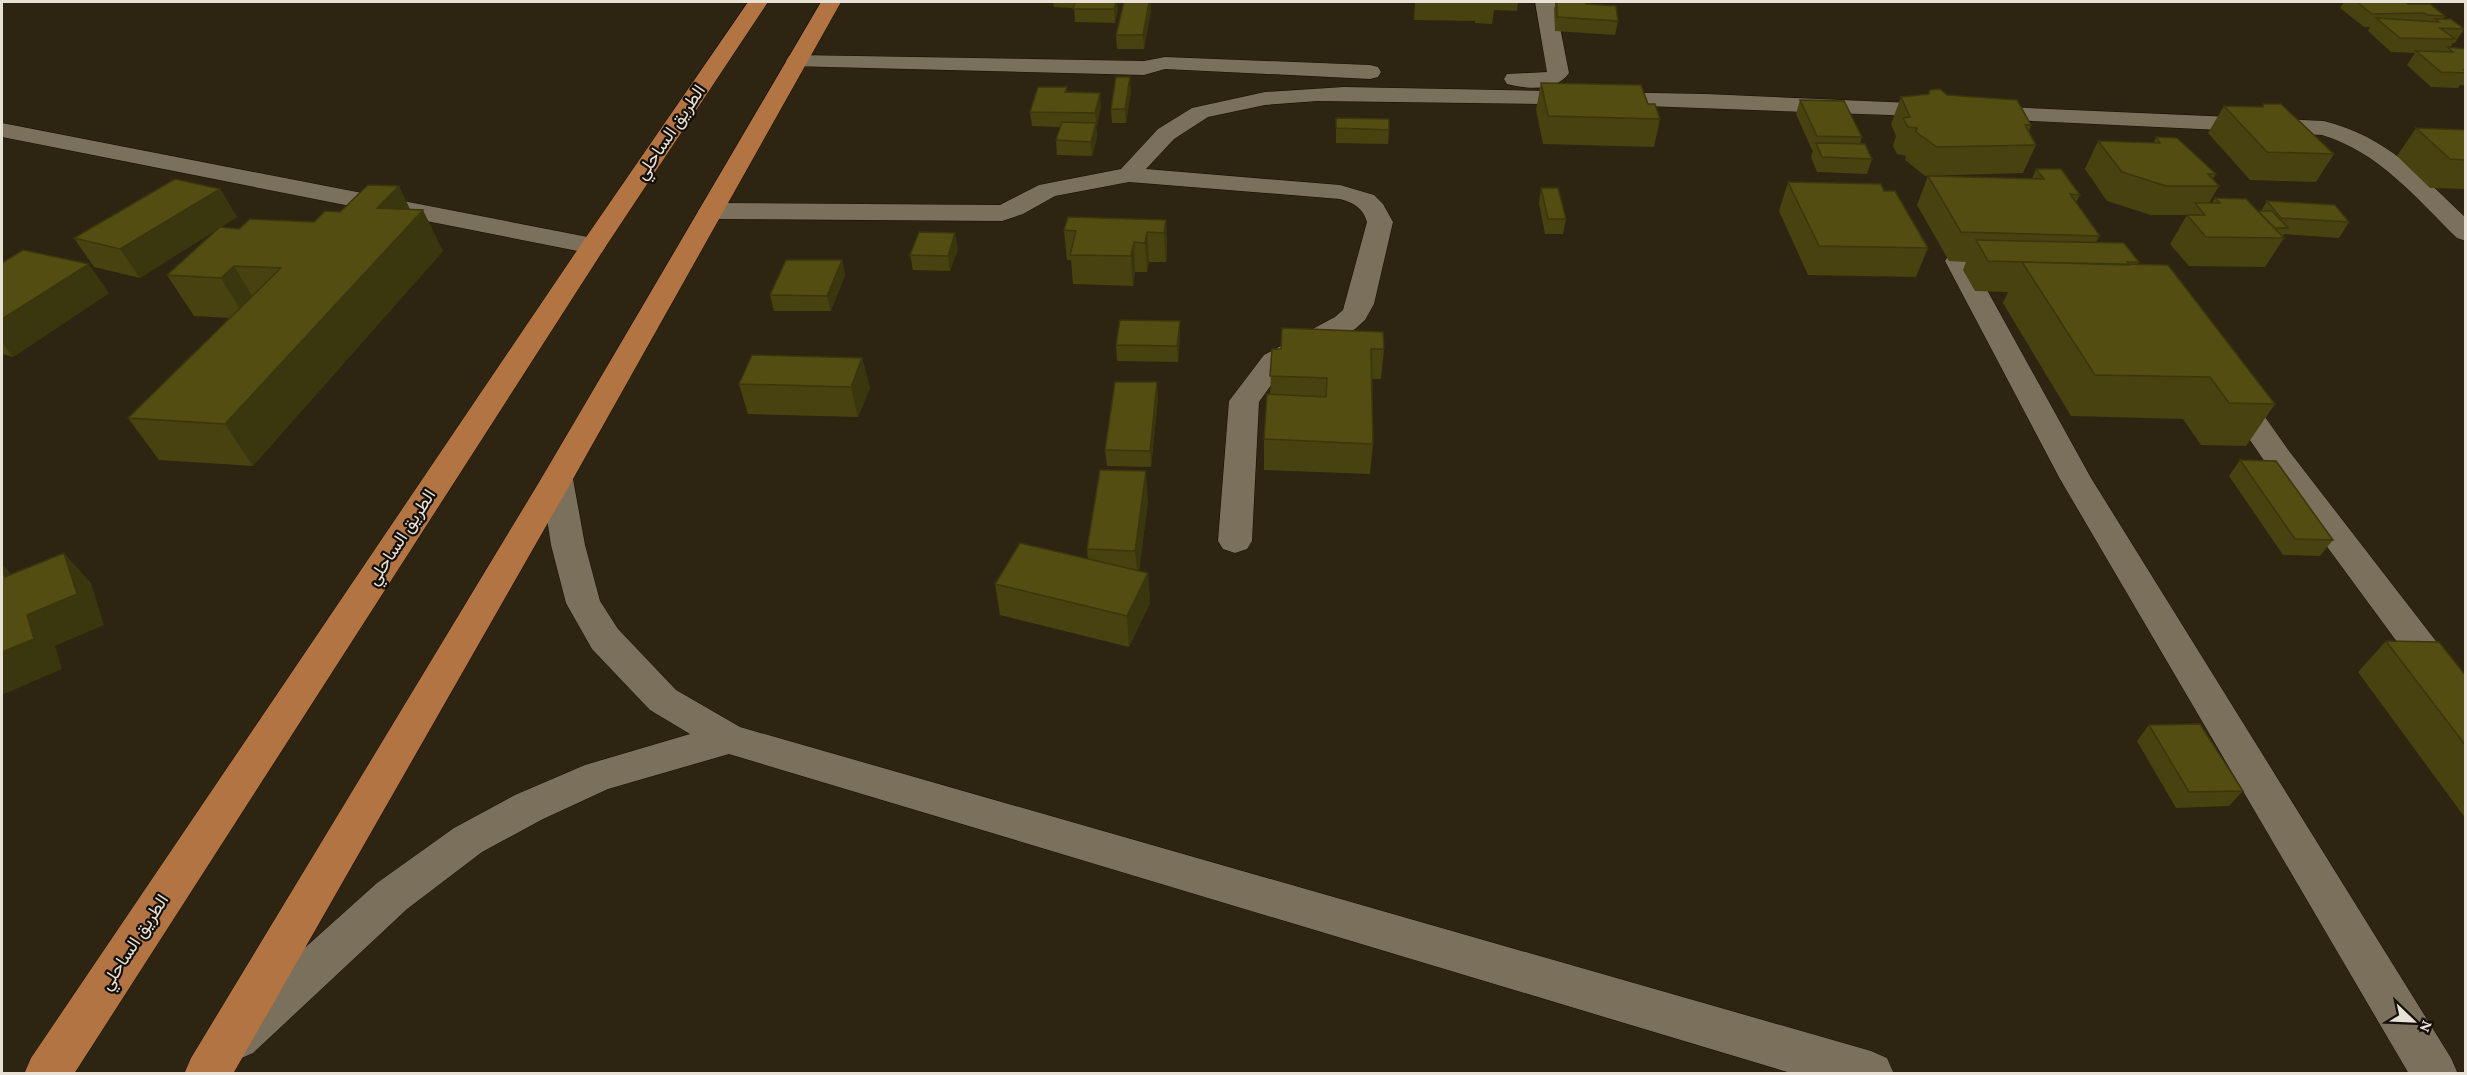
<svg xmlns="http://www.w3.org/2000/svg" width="2467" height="1075" font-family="'Crimson Pro',Vazirmatn,serif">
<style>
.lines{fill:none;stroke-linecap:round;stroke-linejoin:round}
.street-casing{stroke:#160d00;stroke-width:1}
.secondary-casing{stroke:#160d00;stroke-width:1}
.highway-casing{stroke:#160d00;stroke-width:1}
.street{fill:#7b705c;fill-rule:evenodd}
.secondary{fill:#7b705c;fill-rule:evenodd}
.highway{fill:#b17442;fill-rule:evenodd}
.wall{fill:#47420f}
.shaded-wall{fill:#3a360d}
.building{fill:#534d12;stroke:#3a360d;stroke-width:1.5}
.labels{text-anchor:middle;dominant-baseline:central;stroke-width:4.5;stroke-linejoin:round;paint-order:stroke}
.street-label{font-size:18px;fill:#e7e1d6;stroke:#130e07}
</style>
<rect width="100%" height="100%" fill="#2e2412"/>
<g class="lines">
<defs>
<path id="street" d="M1535,2h20l14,71c-13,19 -42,16 -62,11l-3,-5 3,-5 40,-2z
M797,55l347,6 21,-4 205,8 8,2 3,5 -3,5 -8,2 -205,-10 -21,6 -355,-9 -3,-5 3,-5z
M1344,87l362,7 618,27c63,16 97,54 142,97v23l-9,-3c-41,-40 -78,-86 -135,-103l-351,-17 -353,-13 -300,-4 -53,4 -57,12 -34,22 -28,30 194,16 34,10 9,9 10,18 -19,82 -9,16 -10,9 -71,38 -25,35 -7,139 -5,8 -12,4 -12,-4 -5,-8 11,-140 35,-46 71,-38 8,-7 24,-88c-4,-14 -13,-19 -27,-23l-211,-17 -74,14 -32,18 -21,7 -291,-2 -9,-3 -4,-5 4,-5 9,-3 289,2 39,-20 82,-16 37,-40 34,-21 73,-16z
M2,123l591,115 9,2 4,6 -4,6 -9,2 -591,-117z
M1958,253l9,2 4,6 120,217 360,580 7,16h-49l-349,-595 -115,-218 4,-6z
M2233,384l10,2 46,65 177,229v43l-13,-5 -186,-253 -49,-72 5,-7z"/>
<path id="secondary" d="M557,468l11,3 5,8 12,66 15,56 18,28 58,61 64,37 1131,324 16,7 7,16h-100l-1065,-320 -121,35 -65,30 -61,33 -75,57 -154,144 -16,7 -16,-7 -7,-15 7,-15 156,-140 77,-55 61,-33 70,-30 105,-31 -40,-24 -58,-61 -21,-37 -5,-9 -15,-58 -10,-66 5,-8z"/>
<path id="highway" d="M748,2h20l-162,244 -532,828h-50l7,-16 549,-812z
M821,2h20l-268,477 -340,595h-49l7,-16 350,-579z"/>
</defs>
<use href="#street" class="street-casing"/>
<use href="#secondary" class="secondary-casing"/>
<use href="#highway" class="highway-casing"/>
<use href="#street" class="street"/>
<use href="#secondary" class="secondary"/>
<use href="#highway" class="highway"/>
</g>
<path class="wall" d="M1053,2h64l1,8 -3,13 -40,-1 -1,-14 -20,-1z
M1124,2h26l1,8 -7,39h-27l-1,-14z
M1415,2h103l-1,9 -23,-1 -2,14 -17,-1v-2l-61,-1z
M1556,2h30v2l32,17 -3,14 -60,-4 -1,-22z
M2344,2h61l3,2 37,12 -2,3 21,10 -9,14h-2l-3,4 16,2v36h-6l-2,3 -27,-1 -24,-22 8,-12 -24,-1 -23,-21 2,-4h-6l-24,-19z
M1541,83l119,36 -6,28 -111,-3 -7,-34z
M1067,87v5l34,15 -5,20 1,11 -5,18 -35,-1 -1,-15 4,-13 -28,-1 -2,-14z
M1930,90l101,35 -2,6 7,14 -13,28 -98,3 -20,-16 1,-4 -9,-2 -4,-8 3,-10 -5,-12 10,-27 27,-3z
M1131,91l-5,32h-14l-1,-14z
M1800,100l62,37 -2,7 12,15 -5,15 -50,-2 -6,-15 2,-7h-1l-16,-36z
M2263,104l71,50 -18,28 -66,-2 -42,-47 16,-27 38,1z
M1336,118l53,12 -1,14 -52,-1z
M2416,128l50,2v59l-36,-1 -33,-32z
M2156,137l60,37 -3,5 6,7 -10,17h3l3,-5 43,13h3l6,-10 82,21 -10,16 -55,-4 -1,3 1,1 -19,29 -76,-1 -19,-22 17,-29h-36l-44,-14 -22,-32 13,-28 56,2z
M2036,169l44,26 -4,7 24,34 -4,6 43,20 -2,3 138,139 -29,42 -45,-1 -18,-26 -112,-3 -68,-113 5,-11 -33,-1 -12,-21 3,-8 -17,-1 -32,-56 11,-29 104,3z
M1788,182l96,9 44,57 -12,29 -108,-2 -29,-64z
M399,186l11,24 33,41 -190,215 -94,-6 -31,-42 102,-100 -36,-2 -27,-41 52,-47 -79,50 -46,-11 -20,-29 146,-49 17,28 -16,10 18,2 75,-7 26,-10z
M1541,188l25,31 -3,15h-18l-6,-31z
M1166,220l1,29 -1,13h-17l-2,10h-12l-2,14 -60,-2 -2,-24h-4l-3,-30z
M958,249l-8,22 -37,-1 -3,-15z
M842,260l3,15 -14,36h-57l-4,-16z
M2,263l107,30 -96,64 -11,-3z
M1180,337l-2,25 -61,-1 -1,-16z
M1272,349h112l-3,30h-9l1,65 -3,30 -106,-4v-31l6,-45z
M862,358l8,30 -12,29 -110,-3 -9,-30z
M1158,398l-7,69 -44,-1 -2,-16z
M2240,460l93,80 -13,16 -37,-1 -54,-79z
M1148,501l-9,70 9,2 2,30 -21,44 -129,-32 -5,-31 93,-25 -1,-10z
M2386,641l80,35v143l-108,-147z
M2149,725l94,66 -14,15 -53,2 -39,-67z"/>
<path class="shaded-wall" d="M1116,2h1l1,8 -3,13 -1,-14z
M1149,2h1l1,8 -7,39 -1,-14z
M1130,77l1,14 -5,32 -1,-14z
M1100,93l1,14 -4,20 -2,-14z
M1096,123l1,15 -5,18 -1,-14z
M399,186l16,34 8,-10 20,41 -190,215 -28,-42 152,-216z
M220,189l17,28 -97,61 -20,-29z
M1166,220l1,29 -1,13 -2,-29z
M1147,232l2,30 -2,10 -2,-29z
M955,233l3,16 -8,22 -2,-15z
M1134,242l1,30 -2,14 -2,-30z
M842,260l3,15 -14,36 -4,-15z
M89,264l20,29 -96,64 -11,-15v-23z
M234,266l24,40 -12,13 -25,-41z
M1180,321v16l-2,25 -1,-16z
M862,358l8,30 -12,29 -7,-30z
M1157,382l1,16 -7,69 -1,-16z
M1146,471l2,30 -10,80 -3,-30z
M64,553l27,30 13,42 -49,21 7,23 -60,26v-43l25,-37z
M2,564l28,31 -25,-18z
M1148,573l2,30 -21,44 -2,-31z"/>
<path class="building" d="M1075,2h41l-2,7h-41z
M1124,2h25l-6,33h-27z
M1557,2h29v2l30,2 2,15 -61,-4z
M2357,2h48l3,2h22l15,12 -17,-1 -4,-2 -52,1z
M2376,18l63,4 -4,-3h16l13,10 -24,-1 15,11 -55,-1z
M2447,47l19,2v21h-2l2,2v1l-25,-1 -25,-21 37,1z
M1116,77h14l-5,32h-14z
M1541,83l100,2 7,19h7l5,15 -112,-3z
M1038,87h29l-2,5 35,1 -5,20 -65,-1z
M1940,89l7,6 70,5 14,25h-6l11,20 -99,2 -21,-15 1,-4 -9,-1 -5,-9 7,-1 -9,-20 28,-3 1,-4z
M1800,100l44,1 18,36 -45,-1z
M2263,104h18l53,50 -67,-2 -43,-46 39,1z
M1336,118l53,1v11l-53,-2z
M1062,122l34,1 -5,19 -35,-2z
M2416,128l50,2v30l-16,-1z
M2156,137l21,1 39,36h-8l11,12h-53l-44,-14 -24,-31 62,2z
M1816,143l49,1 7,15 -50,-2z
M2036,169h25l19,26 -10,-1 30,42 -139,-4 -33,-56 116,3z
M175,179l45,10 -100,60 -46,-11z
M1788,182l93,2 3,7h11l33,57 -109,-2z
M368,185l31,1 -22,22 46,2 -198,214 -97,-6 153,-150 -47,-2 -13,12 -54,-3 53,-48 19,2 11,-10 64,3 11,-11 15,1z
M1541,188h17l8,31h-18z
M2215,198l31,1 38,39 -78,-1 -19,-22h18l-10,-12h25z
M2267,201l68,4 14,17 -68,-4z
M2258,211h14l16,17h-13z
M1068,217l98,3 -2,13 -17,-1 -2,11 -11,-1 -3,14 -61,-1 6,-24 -12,-1z
M919,232l36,1 -7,23 -38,-1z
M1976,240l148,3 15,19h-12l2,3 -141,-4z
M23,250l66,14 -87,55v-56z
M786,260h56l-15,36 -57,-1z
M2022,262l146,3 107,139 -46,-1 -19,-26 -115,-2z
M1120,320l60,1 -3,25 -61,-1z
M1282,328l101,4 1,17h-13l2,95 -109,-5 3,-45 59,3 1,-19 -57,-2 2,-27h9z
M752,355l110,3 -11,29 -112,-3z
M1115,382h42l-7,69 -45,-1z
M2240,460l36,1 57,79 -38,-1z
M1100,470l46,1 -11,80 -48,-2z
M1020,543l128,30 -21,43 -132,-32z
M64,553l13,41 -50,21 7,24 -32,13v-87l3,12z
M2386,641l53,1 27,34v70z
M2200,724l43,67 -54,1 -40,-67z"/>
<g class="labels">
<g class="street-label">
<text transform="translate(670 132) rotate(-56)">الطريق الساحلي</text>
<text transform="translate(401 537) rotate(-57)">الطريق الساحلي</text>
<text transform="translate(134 942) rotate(-57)">الطريق الساحلي</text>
</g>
</g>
<rect width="2467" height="1075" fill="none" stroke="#e7e1d6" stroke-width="6"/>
<g transform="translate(2413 1021) rotate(113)" stroke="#130e07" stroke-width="4.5" paint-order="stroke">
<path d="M0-4.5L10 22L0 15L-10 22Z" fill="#e7e1d6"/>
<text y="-9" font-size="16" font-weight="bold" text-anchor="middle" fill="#e7e1d6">N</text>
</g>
</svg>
